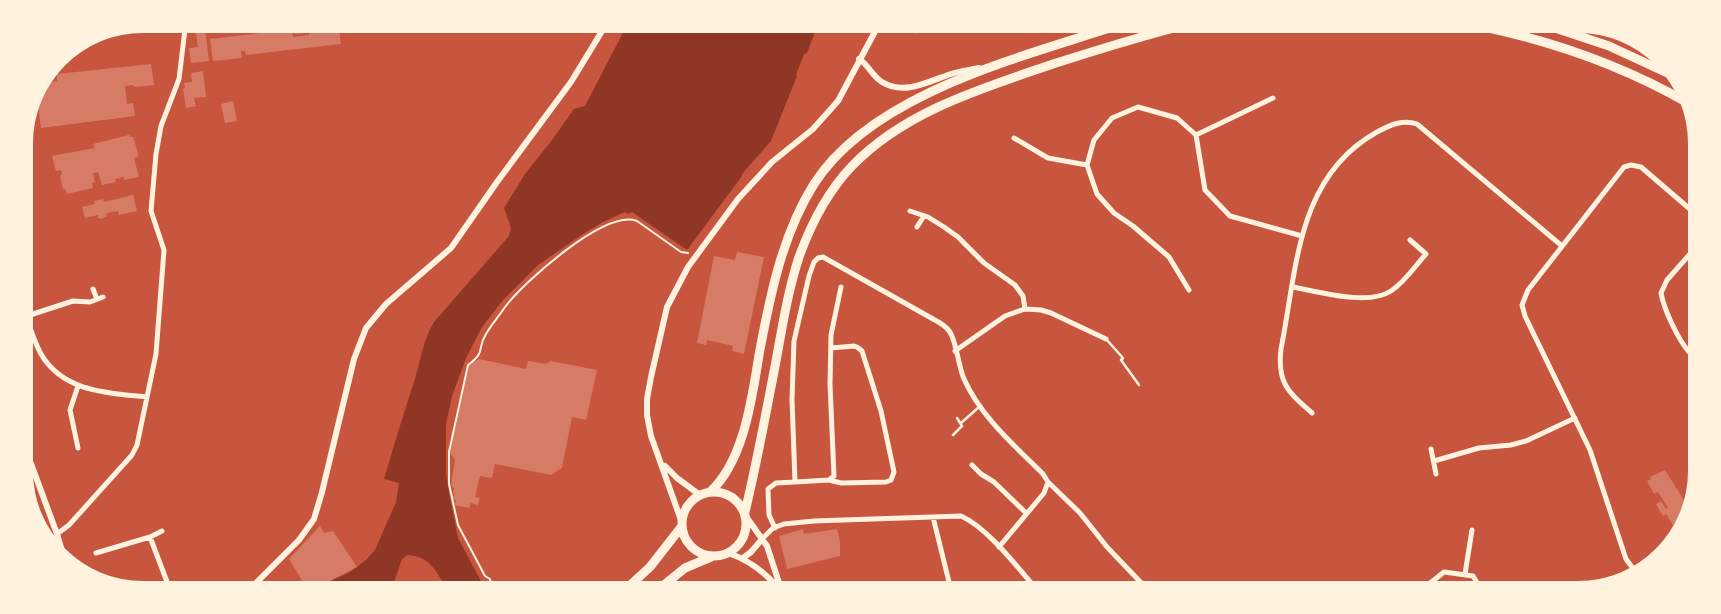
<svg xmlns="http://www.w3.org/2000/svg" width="1721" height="614" font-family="Overpass,sans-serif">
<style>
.water{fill:#8f3625}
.building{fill:#d67c66}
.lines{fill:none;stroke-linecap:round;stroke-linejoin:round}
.path{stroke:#fff3e0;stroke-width:2}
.service{stroke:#fff3e0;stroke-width:2.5}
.minor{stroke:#fff3e0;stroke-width:5}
.tertiary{stroke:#fff3e0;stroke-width:6}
.trunk{stroke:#fff3e0;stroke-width:9}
</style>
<rect width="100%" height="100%" fill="#c8553d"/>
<path class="water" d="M628,23l190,1 -11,29 -3,1 -8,21 1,1 -26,65 -29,33v2l-55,74 -55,-38 -4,2 -3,-2 -22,10 -20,12 -45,31 -34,34 -22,28 -16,31 -14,38 -6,28v51l4,23 8,40 24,45h6l1,5h-42c-12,-17 -16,-31 -39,-33l-6,4 -10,29h-76l34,-16 16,-12 9,-10 21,-48 3,-19 -15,-4c10,-34 20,-67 31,-100 6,-21 8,-38 19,-57l75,-86 2,-8 -7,-20 21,-34 27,-34 22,-31 11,-3z"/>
<path class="building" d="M194,21h10l5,40 -18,2 -2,-15 9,-1z
M209,21h30v2l-29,4z
M271,22h20l2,15 16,-2v-3l-14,2 -2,-12h26l2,11 18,-3 2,14 -95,11 -1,-4h-4l1,7 -29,3 -3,-22 60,-7 3,-1z
M894,24h26l-4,10z
M151,64l3,21 -20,2 -1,-2 -8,1 2,18 6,-1 2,13 -94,12 -4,-31 -6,1 3,-9 6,-8v2l17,-2v-7z
M203,71l3,26 -12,1 2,8 -10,2 -3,-19 2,-1 -1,-5 8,-1 -1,-9z
M233,101l4,20 -12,2 -4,-19z
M129,135l1,2h3l5,16v4l-4,1 5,19 -15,3v-3l-9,2 1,3 -14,3 -4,-13 -5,1 2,9 -3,1 1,5 -26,6 -2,-5h-2l-3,-14 2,-1 -1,-4 -5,1 -4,-15 43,-8 -2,-4z
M133,195l4,16 -18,4 -1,-4 -12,2 1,3 -6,3 -3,-1v-3l-13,3 -3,-11 13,-3 -1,-3 9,-2 1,3z
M737,252l27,5 -20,97 -12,-3 1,-5 -26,-6 -1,5 -9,-2 17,-87 21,4z
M479,359l47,10 2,-8 18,3 5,-3 46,9 -11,50 -14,-3 -10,51 -11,7 -56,-11 -3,14 -12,-2 -5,21 5,1 -2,7 -7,-2 -2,5 -14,-3 1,-5 -3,-1 1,-5 -1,-1 1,-4 -3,-4 4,-25 -5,-7 19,-88z
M1665,470l20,32 1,-1 5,9 -2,2 5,-3 -15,21h-3l-10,-16 -3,2 -7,-12 5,-3 5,8 2,-1 -10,-16 -4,2 -7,-13 4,-2 -1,-2z
M320,526l4,7 9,-2 24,36 -41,21 -10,-1 -17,-28z
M803,529l1,5 33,-5 3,13v14l-53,13 -8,-33z"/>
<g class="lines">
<path class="path" d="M492,588l-2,-9 -5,-3 -27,-51 -9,-41v-32l19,-87c19,-14 8,-15 18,-31 5,-9 13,-18 19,-27 19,-25 100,-98 132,-86l44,31 7,1"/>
<path class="service" d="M1106,339l17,19 -2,2 18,25
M961,423l18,-16
M953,435l9,-9 -5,-8"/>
<path class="minor" d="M1196,135l77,-37
M1014,138l34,20 39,7
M910,211l18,6 16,10 14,10 26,26 31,22 8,11 2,13
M917,227l7,-11
M1293,287c27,5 75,19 98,4 14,-9 24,-25 35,-37l-16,-14
M93,289l4,10
M1189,290l-20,-33 -36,-31 -19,-13 -17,-19 -10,-29 7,-25 18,-22 26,-11 39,11 19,17 9,55 25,26 72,20
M22,303c6,17 10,35 19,51 22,38 67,39 106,43
M27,316l46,-15 17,1 13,-5
M955,351l50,-35 20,-7 16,1 10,3 55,26
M1696,354l-7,-2c-11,-13 -25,-42 -28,-59l6,-13 30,-34
M1312,413c-24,-21 -35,-30 -31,-64 16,-79 15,-172 96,-217 13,-7 26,-13 40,-8l145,122
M78,448l-8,-38 8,-24
M1431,449l5,25
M1434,461l45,-13 32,-3 15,-4 49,-23
M972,465l9,9 13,8 32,31
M829,480l12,3 45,-1 5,-2 3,-8 -13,-61 -19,-60 -5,-4 -3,-1 -23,2
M795,482l34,-2 5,-4 -4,-92 1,-49 10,-48
M933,517l18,73
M775,528l-6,-13 -1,-26 8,-6 19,-1 -3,-83 2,-58 15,-65 5,-14 4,-4 5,-1 110,62c6,3 13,7 17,13 7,12 8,33 14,47 17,38 50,66 79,95l5,8 32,31 27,34 42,44
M57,534l12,-9 63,-70 5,-10 19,-91 8,-104 -13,-39 5,-57 5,-28 18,-47 7,-58
M150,537l19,50
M763,538l10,-10 11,-4 30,-3 147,-5c27,12 57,52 77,75
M999,547l45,-54 4,-11
M96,553l54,-16 12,-6
M1465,574l7,-44
M1637,574l-11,-15 -36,-109 -65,-134 -3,-11 6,-15 96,-123 7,-2 10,2 57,49
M1419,592l25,-20 29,4 10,16"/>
<path class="tertiary" d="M859,59c9,5 13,17 23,23 23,14 47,-1 69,-8 9,-3 19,-4 28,-6
M23,442l34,92 8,27
M665,466l12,12 23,17
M745,515l22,31 14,43
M682,523l-31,-87 -4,-21v-16l4,-22 16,-70 21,-40 50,-68 34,-37 41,-33 25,-28 41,-77
M728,553c21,7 37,19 51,36
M743,558l8,-6 12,-14
M252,587l47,-47 15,-21 8,-27 32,-133 12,-31 20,-24 65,-56 46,-66 74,-100 36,-59"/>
<path class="trunk" d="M1484,27c71,15 141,40 204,76
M1552,27l57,19 67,31
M682 524a32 32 0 1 1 64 0a32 32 0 1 1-64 0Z
M710,492c34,-31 42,-94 49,-137 11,-59 23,-120 55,-171 58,-91 208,-127 305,-159
M745,512c10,-41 18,-83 26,-125 9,-43 14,-87 28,-130 12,-33 28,-65 53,-91 53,-55 131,-78 201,-102 44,-14 88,-28 133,-39
M626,589l24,-22 32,-41
M659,589l26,-21 26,-11"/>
</g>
<path d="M0 0H1721V614H0ZM143 33H1578A110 110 0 0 1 1688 143V471A110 110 0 0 1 1578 581H143A110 110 0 0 1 33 471V143A110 110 0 0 1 143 33Z" fill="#fff3e0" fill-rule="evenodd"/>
</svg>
